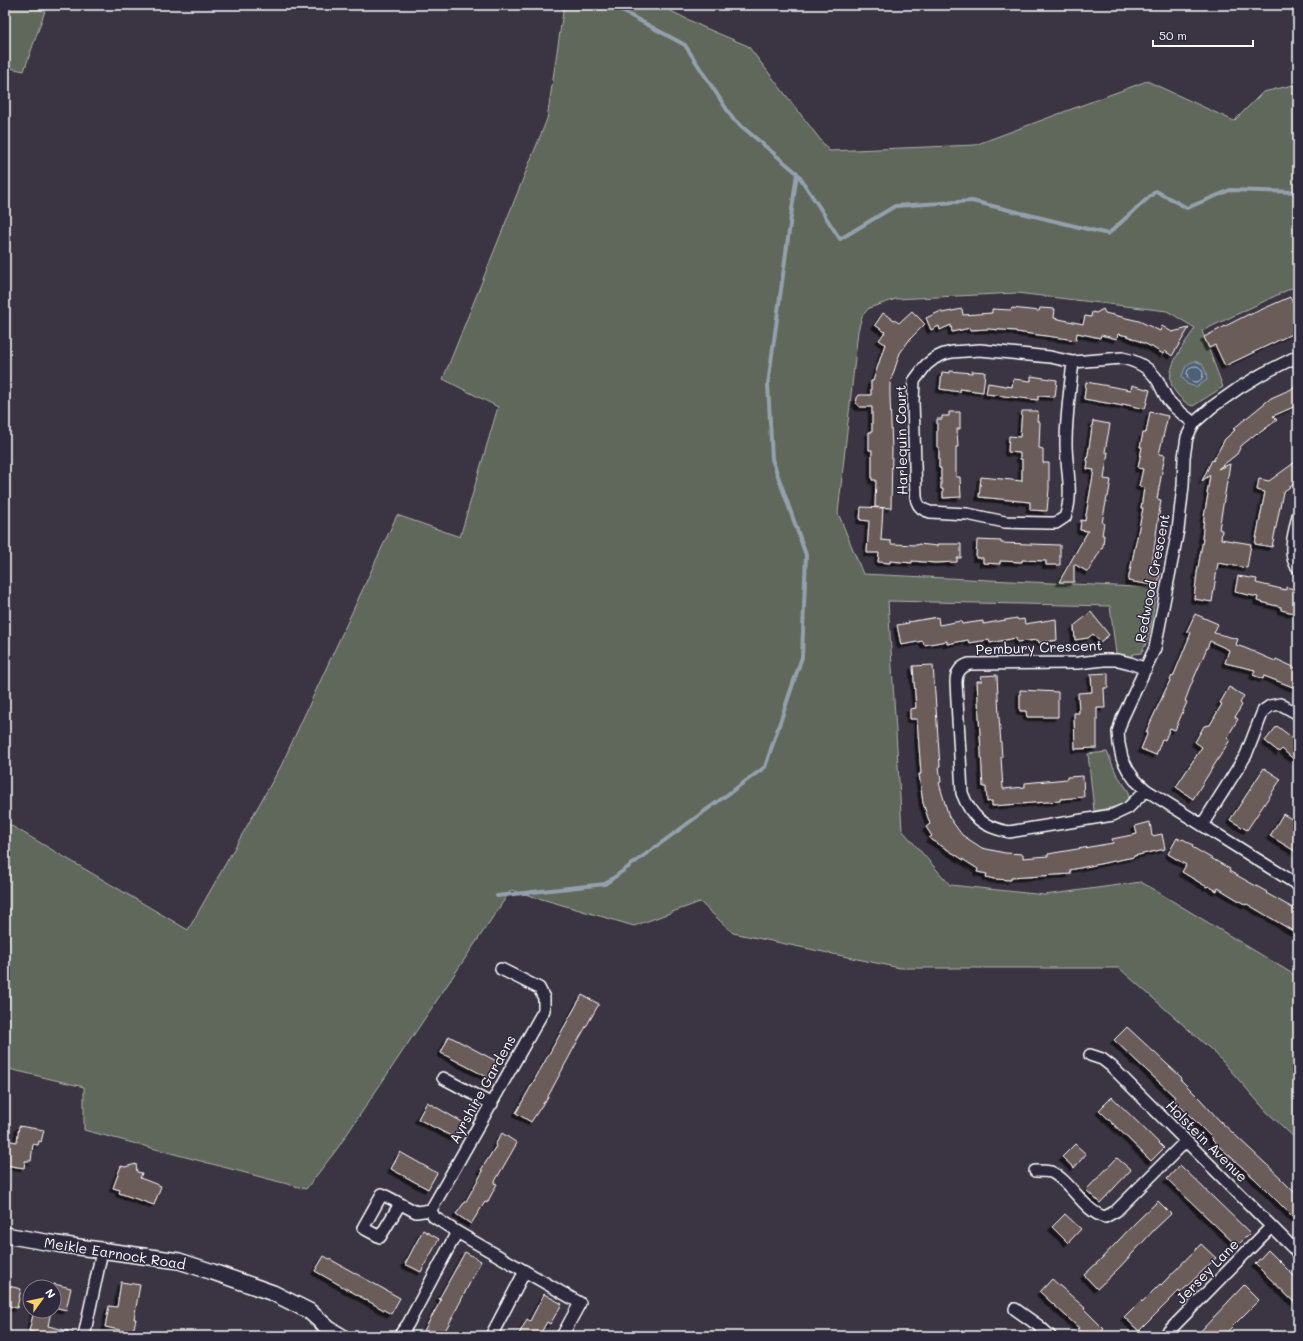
<svg xmlns="http://www.w3.org/2000/svg" width="1303" height="1341" font-family="Mali,sans-serif">
<style>
.green{fill:#5f675a;stroke:#afb3ac}
.water{fill:#4d6178;stroke:#94a0ae}
.lines{fill:none;stroke-linecap:round;stroke-linejoin:round}
.shore{stroke:#b8c0c9;stroke-width:1}
.stream{stroke:#94a0ae;stroke-width:4}
.building{fill:#6a5b58;stroke:#fff;filter:url(#shadow)}
.street-casing{stroke:#fff;stroke-width:14}
.secondary-casing{stroke:#fff;stroke-width:18}
.street{stroke:#2f2a3d;stroke-width:11}
.secondary{stroke:#2f2a3d;stroke-width:15}
.labels{text-anchor:middle;dominant-baseline:central;stroke-width:3;stroke-linejoin:round;paint-order:stroke}
.street-label{font-size:14px;fill:#fff;stroke:#2f2a3d}
</style>
<defs>
<filter id="shadow"><feDropShadow dx="-3.5" dy="3.5" stdDeviation="0" flood-color="#0009"/></filter>
</defs>
<rect width="100%" height="100%" fill="#3b3442"/>
<filter id="ink" filterUnits="userSpaceOnUse"><feTurbulence type="fractalNoise" baseFrequency=".025" numOctaves="2"/><feDisplacementMap in="SourceGraphic" scale="8" xChannelSelector="R" yChannelSelector="G"/><feConvolveMatrix kernelMatrix="1 2 1 2 8 2 1 2 1" color-interpolation-filters="sRGB"/></filter>
<g filter="url(#ink)">
<path class="green" d="M5,5h42l-23,66 -19,-4z
M564,5h95l44,22 45,19 81,105 146,-6 172,-64 87,40 29,-29 35,-8v201l-96,46 21,56 -30,19c-7,-2 -11,-6 -15,-11 -20,-21 5,-48 17,-67l-28,-17 -150,-18 -121,6 -27,9 -7,8 -4,15 -20,182 25,61 294,14c-4,20 -5,49 -16,65l-8,1 -2,3 -15,-3 -6,-48 -222,-5 14,229 48,55 95,10 96,-13 157,95v164l-31,-29 -51,-58 -97,-86h-219l-167,-35 -33,-31 -66,24 -123,-36 -174,259 -31,40 -222,-59v-43l-79,-19v-246l183,108 93,-164 116,-251 63,22 38,-130 -55,-28 104,-260z
M1107,752l9,21 13,19 -1,4 3,2 -12,8 -25,5 -6,-57z"/>
<path class="water" d="M1195,361l7,3 4,8 1,8 -11,7 -9,-3 -5,-7c2,-8 4,-14 13,-16z"/>
<g class="lines">
<path class="shore" d="M1187 374a8 8 0 1 1 16 0a8 8 0 1 1-16 0Z"/>
<path class="stream" d="M611,5l74,40 48,74 64,54
M497,896l108,-12 160,-117 37,-110 4,-102 -34,-96 -4,-75 29,-211 43,66 55,-33 77,-5 136,33 48,-43 31,17 43,-18 68,2"/>
</g>
<path class="building" d="M1290,297l3,6 5,-2v30l-73,35 -10,-21 -6,3 -5,-11 45,-23v1z
M1012,308l27,3 1,-3 15,1 -1,9 29,6 2,-8 6,1 1,-5 4,1 7,-4 2,4 34,8 21,10 2,-5 10,6 17,-4 -17,28 -7,-5 -2,3 -11,-7 -24,-11 -10,-2 -1,5 -16,-4 -1,3 -23,-5 -1,7 -60,-8v-1l-28,-2 -18,1v-2l-18,4 -1,-7 -11,5 -1,-4 -8,4 -5,-12 15,-7 1,2 20,-4 1,6 29,-2v-4l19,1z
M912,311l13,13 -15,15 -10,14 -10,30v13l2,54 -1,58 -16,-1 1,-27h-4v-30h-3v-18h3v-25h-13l-3,-4 1,-5 2,-3h12v-14h2l12,-37 -6,-4 6,-8 -10,-7 8,-12 16,10z
M950,371l22,2v-2l13,1 -2,20 -23,-3v3l-20,-3 2,-17 8,1z
M1031,376l26,4 -2,17 -17,-1v4l-52,-6 2,-11 24,4 1,-8 18,2z
M1086,382l45,8 1,-5 18,5 -5,19 -22,-5v2l-39,-7z
M1296,387l2,5v13l-25,11 4,4 -19,14 -1,-1 -16,13 -4,8 -19,15 12,-5 -11,65 3,1 -1,9 30,5 -4,24 -29,-5 -6,39 -18,-3 3,-26 6,-34h-1l2,-22 4,-23h-1l3,-19 -8,6 10,-21 1,1 12,-22 10,-9 -2,-1 38,-31z
M1022,411h16l-1,10 3,1 -1,26 4,1v14h6v26l-2,22 -17,-1v-8l-51,-5 2,-20 41,4v-22h-2v-6l-12,-1 1,-16 11,1z
M949,412h11v17h-3l1,18h-2v30h4l1,20 -18,1v-9h-2v-21h-2v-21h-2v-28h5v-3h7z
M1150,412l18,4 -9,38 6,1 -8,44 4,1 -10,71 9,2 -2,13 -30,-5 15,-73h-2l3,-20 -5,-2 4,-17 -5,-1 4,-21h-2l3,-14h3z
M1093,421l17,3 -5,28h3l-4,27 7,1 -3,17h-1l-5,26h2l-2,12h2l-1,11 -15,26 -14,-8v18h-15l29,-51 -8,-1 1,-10 4,1 9,-51 -7,-1 1,-8h-1z
M1298,460v21l-15,11 -11,55 -17,-3 10,-52 -8,-2 2,-11 10,2z
M861,507l22,1 -2,32 10,1v3l27,1v-1l20,2v-2h23v14h-4v4l-22,1 -23,-2v2l-22,-2v2l-12,-1 1,-9h-12l2,-32 -9,-1z
M977,540l24,1v2l59,2v20h-14v-4l-24,-1v2l-22,-1v3l-17,-1v-5h-7z
M1238,576l19,3 -1,4 30,7v-3l12,3v24l-17,-4v-3l-24,-6 1,-4 -23,-5z
M1091,612l18,23 -9,7 -7,-8 -5,4 -13,2 -1,-14z
M1195,614l23,10 -4,9 24,6 -2,6 9,3 30,13 1,-2 22,10v20l-34,-13 -1,3 -10,-4 2,-5 -30,-7 4,-13 -19,-9 -19,44 -6,16 2,1 -12,28 -5,-2 -5,12 -3,-1 -6,16 -15,-6 7,-17h-2l26,-56 1,1 18,-44 -4,-2z
M938,617l1,8 22,-4 1,3 21,-3v3l34,-6 1,2 6,-1 1,5 31,-5 1,21 -18,3 -1,-3 -21,2 -1,-4 -26,5 -1,-3 -20,3 -1,-3 -21,4v-3l-23,4 -1,-4 -22,4 -4,-20 12,-2 -1,-1z
M933,665l7,101h-1l2,16 -2,1 10,34 13,18 20,13 23,5 18,1v4l25,-2v-2l65,-11 -1,-4 25,-5 -2,-8 15,-4 2,14 10,-2 3,15 -31,7v1l-64,13 1,4 -60,4v2l-17,-1 -8,-2 1,-3 -10,-2 1,-3 -49,-31 3,-2 -6,-9 4,-3 -7,-21 -4,-29h2l-4,-55h-7v-10l6,-1 -3,-42z
M1108,673v15h-4l1,20h-8v40l-22,1 -1,-36h5l-1,-20 14,-1 -1,-18z
M997,675l2,42 3,40h-1l2,32 22,-2v-4l42,-4v-2l16,-1 1,21 -24,2v2l-68,5v-5l-5,1 -1,-15h-3l-6,-106h5l-1,-5z
M1229,687l15,9 -4,7 2,2 -7,12 3,2 -11,19 3,2 -37,59 -17,-12 26,-40 -7,-5 9,-16 6,-1 12,-21 -2,-1z
M1020,690l38,2v25h-31l-1,-6h-6z
M1277,726l21,16v21l-16,-14 -3,3 -14,-11z
M1264,768l17,11 -34,51 -17,-10z
M1283,814l10,6h5v33l-28,-17z
M1177,838l5,2 1,-1 10,6 -1,2 38,22 -1,2 38,21 -1,1 32,18v23l-51,-30 -1,1 -28,-17 -1,3 -9,-5 -1,1 -25,-15 4,-7 -18,-11z
M582,995l17,9 -23,40 -31,58h-1l-13,20 -15,-9z
M1127,1027l55,51 -1,2 19,19 19,21 62,58h-1l18,18v26l-44,-44 -42,-38 1,-1 -40,-40 2,-2 -61,-57z
M449,1036l49,26 -9,16 -48,-25z
M1112,1097l52,51 -13,13 -52,-51z
M427,1102l37,21 -9,15 -37,-19z
M19,1126l25,4 -3,12 -2,-1 -1,4 -5,-1 -2,17h-6l-1,7 -19,-3v-25l12,2z
M502,1133l15,10 -23,40 3,1 -10,19 -2,-1 -14,22 -15,-10 8,-11h1l18,-32 -2,-1 15,-24 -1,-1z
M1075,1144l11,10 -12,14 -12,-11z
M400,1152l37,21 -9,16 -37,-20z
M1117,1158l14,12 -31,33 -14,-13z
M136,1164l1,8 5,1 -2,5 21,8 -7,19 -35,-12 1,-3 -7,-2 8,-22 4,1z
M1180,1165l70,68 -13,13 -70,-67z
M1158,1201l13,13 -16,15 -36,39 -22,21 -13,-14 16,-15 35,-37z
M1065,1214l16,15 -13,14 -16,-16z
M423,1230l16,9 -18,33 -16,-8z
M1201,1244l15,14 -36,35 -1,-2 -40,40 -15,-14 17,-17 1,2 18,-18 1,1z
M1268,1250l30,30v26l-43,-42z
M465,1252l16,9 -30,59 -9,16h-21l20,-36 -2,-1z
M324,1256l76,42 -9,16 -76,-43z
M1052,1279l33,29 -1,1 20,20 -7,7h-12l-8,-7 2,-1 -39,-36z
M121,1282l19,3 -6,34h2l-4,17h-13l1,-6 -15,-3 4,-21 8,1z
M54,1284l17,4 -5,22 -12,-3z
M5,1285l16,4 -4,19 -12,-3z
M1244,1285l15,15 -36,36h-27z
M544,1294l18,10 -12,20 -3,-2 -8,14h-21l9,-17 3,2z
M34,1311h17l-3,15 25,6v4h-37l1,-3 -8,-2z"/>
<g class="lines">
<defs>
<path id="street" d="M1298,356l-36,18 -23,14 -27,19 -18,16 -7,14 -3,20 -1,29 -5,44 -23,118 -33,71 -4,13 1,12 3,14 6,12 7,10 11,10 152,95
M1073,362c-3,27 -7,54 -7,82 0,23 8,51 -1,73l-9,6h-7l-44,-1 -38,-8 -37,-2c-9,-2 -13,-7 -14,-15l-3,-96 1,-20 12,-16 9,-7 9,-4 8,-2 28,-2 70,7 23,5 49,-4c15,3 28,10 36,23 3,6 6,13 10,19 7,9 17,16 26,23
M1298,515c-3,17 -12,39 0,53
M1146,669l-16,-6 -12,-3h-14l-26,3 -109,1c-9,3 -13,9 -13,18l6,111c9,24 21,34 47,39l104,-17 15,-7 18,-18
M1202,825l44,-70 17,-44 7,-5 10,-2 18,10
M501,969l38,19 5,10v12l-113,200 3,7 23,15 123,71 -18,33
M1090,1055l12,4 9,7 187,187
M443,1078l49,26
M1035,1171c5,0 12,0 16,1 19,8 34,41 54,45l11,-6 70,-70
M400,1204l-20,33 -17,-9 19,-34 34,18 15,-2
M1015,1309l24,17 11,10
M84,1336l18,-85
M399,1336l9,-12 49,-92
M491,1336l34,-65
M1164,1336l107,-109"/>
<path id="secondary" d="M5,1235l52,9 122,17 34,11 60,21 36,18 20,18 12,7"/>
</defs>
<use href="#street" class="street-casing"/>
<use href="#secondary" class="secondary-casing"/>
<use href="#street" class="street"/>
<use href="#secondary" class="secondary"/>
</g>
</g>
<g class="labels">
<g class="street-label">
<text transform="translate(901 440) rotate(-91)">Harlequin Court</text>
<text transform="translate(1152 578) rotate(-79)">Redwood Crescent</text>
<text transform="translate(1039 647) rotate(-2)">Pembury Crescent</text>
<text transform="translate(482 1089) rotate(-61)">Ayrshire Gardens</text>
<text transform="translate(1207 1141) rotate(45)">Holstein Avenue</text>
<text transform="translate(115 1253) rotate(9)">Meikle Earnock Road</text>
<text transform="translate(1207 1271) rotate(-46)">Jersey Lane</text>
</g>
</g>
<rect width="1303" height="1341" fill="none" stroke="#2f2a3d" stroke-width="20"/>
<rect x="10" y="10" width="1283" height="1321" fill="none" stroke="#fff" stroke-width="1.5" filter="url(#ink)"/>
<g transform="translate(42 1299) rotate(57)"><circle r="19" fill="#2f2a3d" stroke="#827f8b"/>
<path d="M0-3L7 15L0 10L-7 15Z" fill="#ffd166"/>
<text y="-6" font-size="11" font-weight="bold" text-anchor="middle" fill="#ffffff">N</text>
</g>
<path d="M1153 40v6h100v-6" fill="none" stroke="#ffffff" stroke-width="2"/>
<text x="1159" y="40" font-size="12" fill="#ffffff" stroke="#2f2a3d" stroke-width="3" paint-order="stroke">50 m</text>
</svg>
